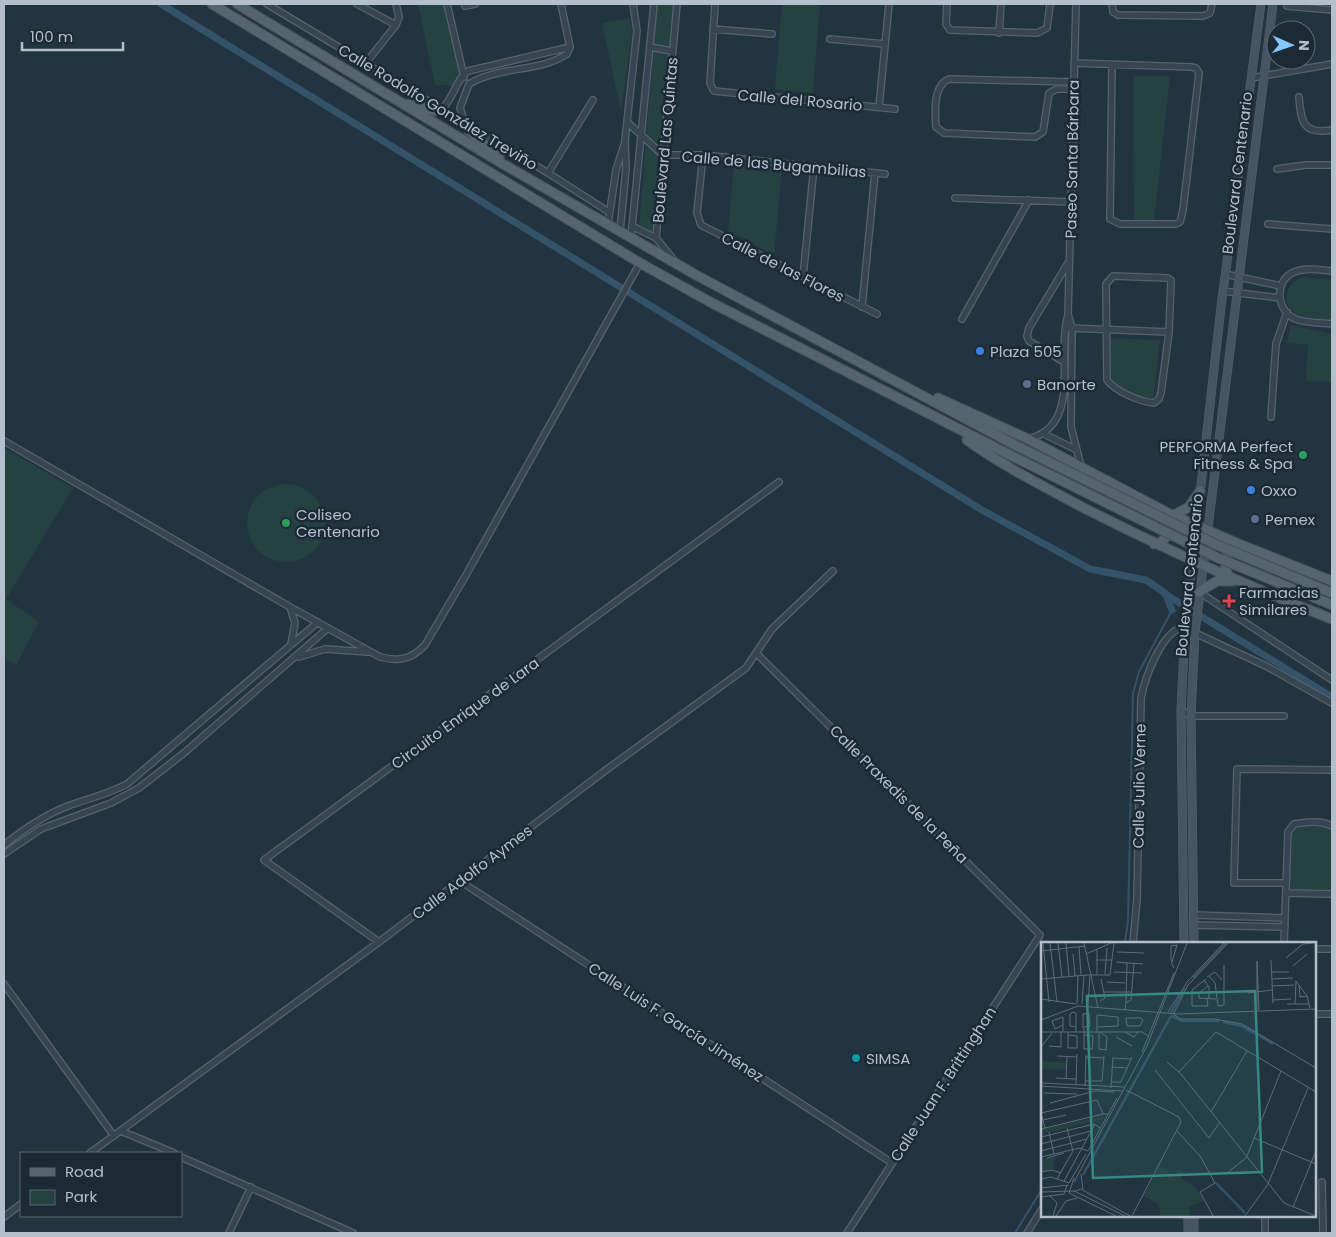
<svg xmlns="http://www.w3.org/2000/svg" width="1336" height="1237" font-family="Poppins,sans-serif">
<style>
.green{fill:#254141}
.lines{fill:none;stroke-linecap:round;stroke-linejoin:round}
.stream{stroke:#355368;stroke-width:2}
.canal{stroke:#355368;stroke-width:7}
.minor-casing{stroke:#55636e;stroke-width:8}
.secondary-casing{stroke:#55636e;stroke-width:9}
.primary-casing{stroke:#43515c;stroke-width:11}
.minor{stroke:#374550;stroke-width:5.5}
.secondary{stroke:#455564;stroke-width:8}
.primary{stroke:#556570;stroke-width:9}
.primary-bridge-casing{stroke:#43515c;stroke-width:11;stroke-linecap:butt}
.primary-bridge{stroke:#556570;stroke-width:9}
.shop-dot{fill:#3f7fe0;stroke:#1c2a35;stroke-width:2}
.service-dot{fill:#5c6f8a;stroke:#1c2a35;stroke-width:2}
.leisure-dot{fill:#2e9e5b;stroke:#1c2a35;stroke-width:2}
.health-dot{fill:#e0444e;stroke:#1c2a35;stroke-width:2}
.culture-dot{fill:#0f9aa8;stroke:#1c2a35;stroke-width:2}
.labels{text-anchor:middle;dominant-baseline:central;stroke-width:5;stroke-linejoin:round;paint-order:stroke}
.street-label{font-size:15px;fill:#b3c0cb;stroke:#1c2a35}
.poi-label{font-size:15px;fill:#b3c0cb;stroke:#1c2a35;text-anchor:start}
.inset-river{fill:none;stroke:#355368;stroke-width:2.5}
.inset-road{fill:none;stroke:#5d6c78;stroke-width:1}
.view{fill:#388885;fill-opacity:0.15;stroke:#388885;stroke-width:2.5}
.inset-edge{fill:none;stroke:#b3c0cb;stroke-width:2.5}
</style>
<rect width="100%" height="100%" fill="#233441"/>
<path class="green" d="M418,4h28l15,72 -6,12 -7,-3h-13z
M657,4h18l-21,229 -15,-6z
M782,4h38l-7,89 -38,-3z
M630,18l2,16 -11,77 -19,-88z
M1133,76h37l-16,145h-20z
M734,162l48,6 -8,87 -46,-24z
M1304,277l28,3v41l-32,-4 -10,-7c-8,-15 -2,-28 14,-33z
M1291,325l41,9v48l-26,-1 2,-36 -21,-2z
M1110,338l50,2 -7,59c-12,1 -34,-11 -43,-21z
M4,448l69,40 -67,111 33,23 -23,43 -12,-7z
M247 523a39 39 0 1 1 78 0a39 39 0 1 1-78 0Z
M1322,825l10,5v62l-43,-1 3,-58 5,-7z"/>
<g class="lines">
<path class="stream" d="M4,838v-1
M1125,943l3,-22 5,-228 6,-21 33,-62
M1015,1233l27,-44"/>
<path class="canal" d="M161,4l821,506 108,59 56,11 19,13 7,17
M1165,594l167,103"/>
<defs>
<path id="minor" d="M267,4l281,169 61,39
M357,4l39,21
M447,4l17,73
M715,4l-5,79 4,8 181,18
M947,4l-1,20 4,6 87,3 10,-5 3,-24
M1076,4l-8,310 4,14 -1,99 10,39
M1112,4l1,8 5,3 85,1 7,-3 2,-9
M465,6l10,-2
M1287,6l45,4
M713,29l59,5
M999,33l2,-29
M830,39l55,5
M650,47l22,4
M1074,63l117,4 5,1 3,5 -16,137 -3,12 -4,2h-56l-10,-5 2,-154
M365,64l31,-39 3,-8 -3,-13
M1251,78l81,-14
M1074,89h-17l-8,4 -6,39 -8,5 -91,-4 -8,-6c-1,-15 -3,-42 13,-48l125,3
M1299,97c2,25 4,38 33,33
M879,107l10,-103
M442,109c11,-10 15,-31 26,-38l102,-24
M465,123l-5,-15 9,-24c29,-18 72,-12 98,-30l3,-7 -9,-43
M628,123l35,32h40l182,19
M703,155l-6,58 4,12 176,89
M1277,169l29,-4h26
M548,173l45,-73
M955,198l116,4
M608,224l8,-54 9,-28
M1268,224l64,5
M632,226l24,12
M620,231l6,-63 -1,-28 12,-109 -4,-27
M631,238l23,-234
M674,260l-18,-22 21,-234
M1332,271c-12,-1 -26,-4 -38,1 -21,9 -18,41 4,48 10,3 23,3 34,4
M1225,274l56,12
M1113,276l55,2 3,2 -2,52 -8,61 -2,6 -5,4c-14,-1 -39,-12 -47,-23l-1,-96z
M803,277l11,-111
M1223,291l57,7
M862,307l13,-134
M962,319l67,-119
M1069,328l100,4
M1064,362l-35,-21 -2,-5 2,-8 39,-65
M1271,417l5,-73 11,-32
M1044,434l31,15
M1028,439c55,-13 28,-84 40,-124
M4,441l286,166 90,50c19,5 32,2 45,-12l41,-70 174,-312
M1199,592l133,88
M290,607l5,16 -4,21
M1195,633l71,33 66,37
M757,654l283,281 -193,298
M299,657l26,-8 43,3
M1181,710l10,6h93
M4,845c20,-16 40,-30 64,-39 21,-8 38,-11 59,-22l191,-162
M4,854l37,-25 70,-26 28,-15 45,-35 144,-125
M460,881l432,282
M1286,883h-52l3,-114 95,1
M1286,893l46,1
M1193,915l92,3
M1193,925l92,2
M379,942l-115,-82 515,-378
M1133,943l4,-44 4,-201c4,-20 21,-69 44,-71
M1284,943l4,-111 6,-8c13,-2 27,-4 38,2
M1315,949h17
M4,984l110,152
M1315,1014h17
M121,1131l53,22
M90,1153l289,-211 227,-172 140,-102 26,-39 61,-58
M181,1157l172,76
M1322,1182l1,51
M1265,1216v17
M4,1217l17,-13
M229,1233l22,-46
M1027,1233l15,-24"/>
<path id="secondary" d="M1184,943l-3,-233 4,-83 36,-320 40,-303
M1194,943l-3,-227 4,-83 78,-629
M1188,1216v17
M1194,1233v-17"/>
<path id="primary" d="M212,4l428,259 72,40 298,152
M237,4l266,160 193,111 317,169
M409,104l26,7 7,-2
M465,123l5,9 29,25
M938,398l90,41 140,74 71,31 93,37
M967,440c36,26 76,46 115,67 82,42 165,79 250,112
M1174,515l15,-8 11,-16
M1154,544l7,-2 10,-9v-16
M1229,577c-6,-12 -4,-24 7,-31
M1199,592l18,-11h16"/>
</defs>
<use href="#minor" class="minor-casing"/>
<use href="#secondary" class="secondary-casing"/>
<use href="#primary" class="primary-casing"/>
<use href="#minor" class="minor"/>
<use href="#secondary" class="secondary"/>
<use href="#primary" class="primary"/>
<defs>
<path id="primary-bridge" d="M1013,444l204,101 115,48
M1010,455l206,102 116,48"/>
</defs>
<use href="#primary-bridge" class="primary-bridge-casing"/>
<use href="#primary-bridge" class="primary-bridge"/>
</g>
<g class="shop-dot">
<circle cx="980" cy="351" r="5"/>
<circle cx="1251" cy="490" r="5"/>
</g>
<g class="service-dot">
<circle cx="1027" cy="384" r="5"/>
<circle cx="1255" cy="519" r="5"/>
</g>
<g class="leisure-dot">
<circle cx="1303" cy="455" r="5"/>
<circle cx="286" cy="523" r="5"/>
</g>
<path class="health-dot" d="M1226.5 593.5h5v5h5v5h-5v5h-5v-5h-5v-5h5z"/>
<circle class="culture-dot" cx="856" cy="1058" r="5"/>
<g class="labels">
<g class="street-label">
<text transform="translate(800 100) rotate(5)">Calle del Rosario</text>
<text transform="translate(438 107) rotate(31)">Calle Rodolfo González Treviño</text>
<text transform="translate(665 140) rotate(-85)">Boulevard Las Quintas</text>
<text transform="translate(1072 159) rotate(-89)">Paseo Santa Bárbara</text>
<text transform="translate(774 164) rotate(5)">Calle de las Bugambilias</text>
<text transform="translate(1237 173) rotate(-83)">Boulevard Centenario</text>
<text transform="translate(783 267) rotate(27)">Calle de las Flores</text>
<text transform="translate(1189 575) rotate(-84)">Boulevard Centenario</text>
<text transform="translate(465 713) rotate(-36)">Circuito Enrique de Lara</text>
<text transform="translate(1139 786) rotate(-89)">Calle Julio Verne</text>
<text transform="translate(899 794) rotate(45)">Calle Praxedis de la Peña</text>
<text transform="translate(472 872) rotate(-37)">Calle Adolfo Aymes</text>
<text transform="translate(676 1022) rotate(33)">Calle Luis F. García Jiménez</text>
<text transform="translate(943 1084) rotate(-57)">Calle Juan F. Brittinghan</text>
</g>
<g class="poi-label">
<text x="990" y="351">Plaza 505</text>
<text x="1037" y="384">Banorte</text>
<text x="1293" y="446" text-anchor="end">PERFORMA Perfect<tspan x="1293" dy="17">Fitness &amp; Spa</tspan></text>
<text x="1261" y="490">Oxxo</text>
<text x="296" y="514">Coliseo<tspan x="296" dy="17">Centenario</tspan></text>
<text x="1265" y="519">Pemex</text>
<text x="1239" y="592">Farmacias<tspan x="1239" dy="17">Similares</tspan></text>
<text x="866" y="1058">SIMSA</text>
</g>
</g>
<g transform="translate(1041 942)">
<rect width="275" height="275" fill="#233441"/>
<path d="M0,119l25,2v7l-25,-1zM62,174v3l-62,15v-5zM14,214l-2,13 -12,3 1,-13zM118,224l16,9 3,-5 6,3 -3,5 15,10 8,13 -15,5v10h-28l-3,-12 -14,-8z" fill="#254141"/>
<path class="inset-river" d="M152,36l33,-35M130,71l14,-25M130,74l11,5h37M182,80l19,4 31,18M42,233l88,-159M175,241l29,30"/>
<path class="inset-road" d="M2,1l6,59M9,1l7,59M17,1l4,34M25,1l3,33M43,1l14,65M38,5l2,28M56,8v25M0,9l44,-5M76,10l27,1M32,12l2,22M45,12l25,-11M245,16l17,-14 10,-1M55,18h16M230,18l2,43M216,19v49M216,19l2,49M75,20l27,2M131,20l5,-17 -6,1v12l1,6 2,4M252,24l14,-12M73,30l28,1M231,30h17M64,32l2,-26M46,33h23l4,-32M168,34l6,7 3,23 6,-1v-40M166,35l8,-5 7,8M0,37l46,-4M165,37l-14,11v16h16l-1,-7M231,37l21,-1M163,38l5,7v12M66,40l18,1M167,44l-9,7v5l17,1M231,44l22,-1M258,44l1,11 7,-1M63,50h27M207,51l24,-3M0,57l35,5M232,58l18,-1M59,59l5,-3 -4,-19M47,61l2,-27M85,61l1,-40M36,62l1,-28M41,62l2,-29M246,62h22M254,62l1,-23 11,15 3,12M84,68l1,-7 5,-3 3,-37M127,70l20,-31 36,-38M133,71l14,-28 40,-42M132,72l8,5h33l28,5 74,44M85,76h15l2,2 -3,6h-13zM0,78l37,-14 100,8 138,-5M22,83l-8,4 -3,-8 11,-4v15M35,85l-6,-1v-12l3,-2 3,1v19M43,85v22h8l1,-13 -9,-1M42,86v-14l6,-1 1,13 -6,1M0,90h101l6,4M27,90v16h9v-12l-9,-1M56,90v-17l21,2v9l-21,1M58,90v17l7,1 1,-13 -7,-5M84,90l9,5 4,-5M75,95l16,9M8,104l12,1v-15M0,105l11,-14M101,110l32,-79M16,114l20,1M45,115l18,1M72,116l18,1M126,120l14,12 103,129 32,13M71,125l15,1M114,128l54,68 11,-16M138,130l37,-40 100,60M15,136l20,1M25,137l1,-23M44,139h17l2,-25M71,140h9l11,-25M0,141l83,4M35,143l1,-31M0,144l81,5M44,144l1,-31M70,146l2,-31M85,148l53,27 2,5 -49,94M3,151l33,1M56,158l6,14h5M9,161l45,-12 19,1M170,170l36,-61M0,171l56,-13M0,171l4,15M2,178l23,-5M0,187l62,-15M136,189l23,25 15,27M8,190l5,22M0,195l53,-13 6,4M213,196l62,26M0,202l50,-13M0,209l46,-12M47,209l29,-53M206,214l34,-85M0,215l39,-9 8,3M6,216l17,-5M0,230l11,-2 9,3M40,232l2,15M185,232l21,-17M33,236l-5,15 47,23M0,237l10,-2 18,6 17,-29M16,237l16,-28 -6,-23M23,239l31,-57M33,240l73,-136 40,-103M0,246l28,-3M0,250l33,-1 51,25M32,250l8,-3 49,27M9,254l7,7 -4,13M0,255l23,-3 3,-9M252,265l23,-56M15,274l10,-15 11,-3M172,274l-13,-24 15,-9M204,274l23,-32 40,-96"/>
<path class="view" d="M214,49l7,181 -169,6 -6,-182z"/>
<rect width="275" height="275" class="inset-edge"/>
</g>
<rect width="1336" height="1237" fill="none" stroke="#b3c0cb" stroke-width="10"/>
<rect x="20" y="1152" width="162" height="65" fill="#1c2a35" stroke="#586671"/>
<rect x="30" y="1168" width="25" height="8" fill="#556570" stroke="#586671"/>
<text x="65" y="1177" font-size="15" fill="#b3c0cb">Road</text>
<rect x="30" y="1190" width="25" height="15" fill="#254141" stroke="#586671"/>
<text x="65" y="1202" font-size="15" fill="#b3c0cb">Park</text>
<g transform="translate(1291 45) rotate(92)"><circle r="24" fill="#1c2a35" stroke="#586671"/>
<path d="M0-4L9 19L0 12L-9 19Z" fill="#84c6ff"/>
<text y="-8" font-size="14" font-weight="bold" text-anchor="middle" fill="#b3c0cb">N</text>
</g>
<path d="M22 42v8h101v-8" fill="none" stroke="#b3c0cb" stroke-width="2.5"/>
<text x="30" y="42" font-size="15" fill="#b3c0cb" stroke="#1c2a35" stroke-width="4" paint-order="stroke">100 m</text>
</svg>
